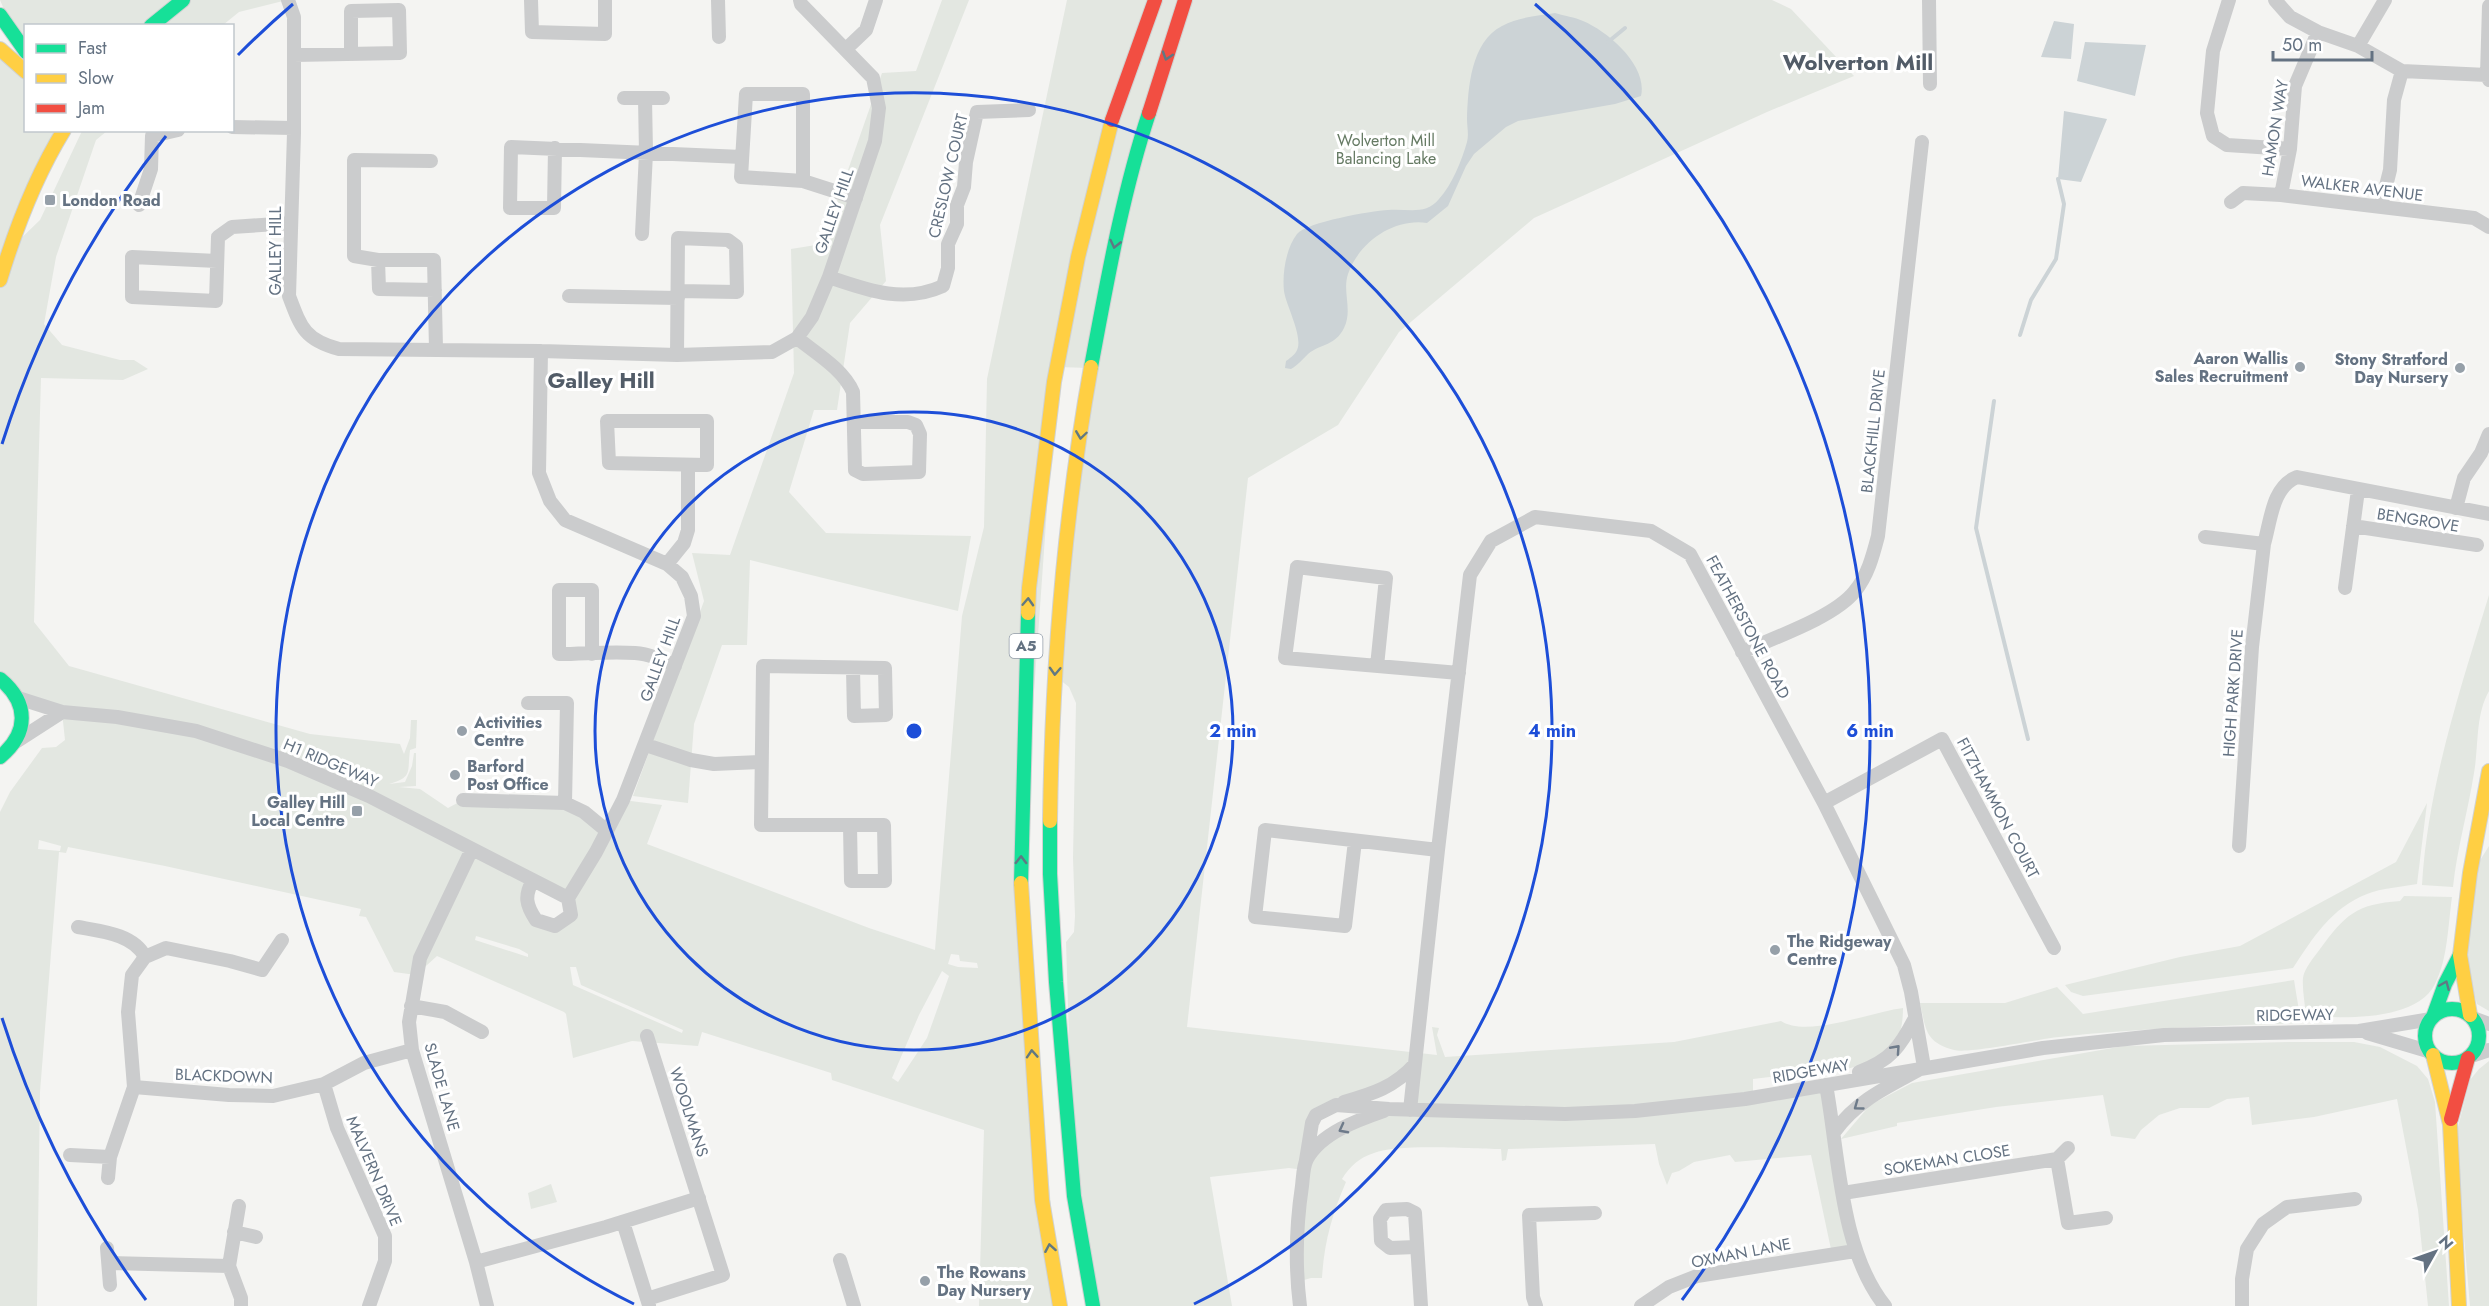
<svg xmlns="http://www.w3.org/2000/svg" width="2489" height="1306" font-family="Jost,sans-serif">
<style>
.green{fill:#e3e7e1;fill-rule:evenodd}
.water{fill:#ccd3d6}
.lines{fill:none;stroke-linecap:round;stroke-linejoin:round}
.stream{stroke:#ccd3d6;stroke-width:4}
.fast-casing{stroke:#d0d2d2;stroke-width:16}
.slow-casing{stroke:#d0d2d2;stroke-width:16}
.jam-casing{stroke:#d0d2d2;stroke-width:16}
.street{stroke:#cbcccd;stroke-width:14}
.fast{stroke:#16e098;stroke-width:14}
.slow{stroke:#ffcf43;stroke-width:14}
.jam{stroke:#f24e42;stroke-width:14}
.oneway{stroke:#607883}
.oneway2{stroke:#6e7b8a}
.ring{fill:none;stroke:#1d4ed8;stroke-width:3}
.poi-dot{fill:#96a0a9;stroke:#fff;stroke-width:2}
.labels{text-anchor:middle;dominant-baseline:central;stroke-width:6;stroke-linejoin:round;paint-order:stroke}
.shield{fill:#fff;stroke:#929ca8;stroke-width:1.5}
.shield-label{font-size:15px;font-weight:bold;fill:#647282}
.street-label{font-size:16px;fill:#647282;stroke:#fff}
.park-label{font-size:16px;fill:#657a63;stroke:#fff}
.poi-label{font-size:16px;font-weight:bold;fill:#647282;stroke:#fff;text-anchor:start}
.district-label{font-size:22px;font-weight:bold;fill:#525c68;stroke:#fff}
.centre{fill:#1d4ed8;stroke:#fff;stroke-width:3}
.ring-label{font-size:18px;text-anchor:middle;font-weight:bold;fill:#1d4ed8;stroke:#fff;stroke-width:6;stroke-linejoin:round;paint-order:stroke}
</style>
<rect width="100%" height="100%" fill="#f4f4f2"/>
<path class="green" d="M0,0h287l-48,12 -16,13 -197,1 -1,17 -19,-29z
M942,0h27l-89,225 6,56 -36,42 -13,87h-23l-25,82 37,41 145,3 -13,75 -208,-51 -3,85h-25l-28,79 -6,79 -55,-7 71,-195 -12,-48 38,2 64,-182 -3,-124 31,-5 60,-171 34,-2z
M1067,0h705l19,9 63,67 -87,36 -233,106 -135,114 -61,93 -90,53 -61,549 250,28 -5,-28 7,1 -2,7 8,22 229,-15 107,-21c26,17 90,-9 122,-13 0,14 -2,28 -11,40 -17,21 -86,29 -112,33l-2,-5 -25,3v16l73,-10 29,166 -23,3 -21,-99 -76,7 -5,-7 -36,7 -15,9 -7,2 -5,12 -8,-21 -4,-20 -147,5 -2,11 -4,1 -1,-12c-29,0 -103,-6 -127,4 -15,5 -24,13 -32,26l4,3c-14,32 -22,61 -24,96h-11l-14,4 7,-112 -15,-2 -79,9 22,129h-139l-19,-110 -8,-254 8,-10 1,-16 -2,-58 3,-155 -7,-16 -14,-11 35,-308 -33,-1 -36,509 39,430h-81l5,-176 -152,-50 -1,-7 -129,-41 -4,14 -66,-5 -59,17 -7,-44 -2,-2 -127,-56 -21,19 -22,-3 -28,-55 -7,-1 2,-7 -196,-43 -97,-19 -2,6 -7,-1 -19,240 -3,214h-37v-494l10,-20 32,-44 14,-1 9,-7 -3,-28 -44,-14 -18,-22v-619l25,21 1,52 31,1 -47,118 30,-29 42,-89h25l-11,9 -40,117 -12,67 18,21 58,15h14l14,9 -25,11 -82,-2 -7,244 35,44 241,68 90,10 4,10 6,-16 1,-18h6l-1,28 -6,2c-3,23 3,27 -21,34l16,-2 7,-16 2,-13h2v33l-17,1 21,2 28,19 15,-8 90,4 54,26 16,-30 39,5 -15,39 222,84 66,22 27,-334 22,-89 3,-148zM39,840l22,6 -1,5 -22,-2zM533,880l35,18 3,17 -16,11 -19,-6 -9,-29zM476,936l43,13 9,5v3l-53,-17zM951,954l8,1 1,6 17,2 1,5 -20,-1 -10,-3zM570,967h6l5,18 102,45 -1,3 -109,-48zM942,971l7,5 -22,62 -29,44 -6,-4 27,-63zM1407,1073l3,37 -54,12 -50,37 3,-26 20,-26z
M2489,595v96c-14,25 -10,54 -15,82 -6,38 -17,76 -21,114l-31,-2c6,-100 38,-195 67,-290z
M2427,803l-10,81c-16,3 -35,4 -50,10 -36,14 -54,44 -74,74l-210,28 -12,-4 -6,-7 115,-28 60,-11 156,-84z
M2489,846v165l-12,-7 -13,-47 10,-87z
M2404,896l48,1c-4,28 -4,61 -17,87 -19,38 -92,34 -129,32 -1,-12 -4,-27 -3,-38 1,-9 11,-21 17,-29 25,-34 36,-45 80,-48z
M2294,980l7,43c-81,3 -162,5 -242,14 -21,2 -90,17 -105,13 -29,-8 -28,-20 -34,-47h85l52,-16 26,27z
M2288,1042h66l26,5 37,19 11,13 7,23 14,204h-21l-10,-96 -21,-111 -83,18 -62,8 -3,-28 -22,2 -18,9h-29l-21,7 -18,15 -6,9 -24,-3 -8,-41 -107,12 -99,16v3l-56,13 29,-34 42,-22 212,-37z
M2489,1061v245h-19l-13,-151 1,-28 12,-47 9,-11z
M551,1184l6,18 -26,7 -3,-16z"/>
<path class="water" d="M1555,13c9,3 20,4 28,8 26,11 65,45 58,75l-26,8 -97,17 -12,6 -32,27 -8,12 -18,40 -21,17c-33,-5 -68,19 -79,51 -6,18 5,36 -4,54 -9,18 -22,15 -36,26 -6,6 -10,11 -17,15l-6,-1 1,-7c3,-2 8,-6 10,-9 9,-13 -10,-46 -12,-61 -2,-17 2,-43 13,-57 10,-12 74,-23 91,-24 19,-2 37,6 51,-11 13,-14 23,-39 28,-57 2,-7 0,-16 0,-23 1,-32 4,-77 35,-93 16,-9 36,-10 53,-13z
M2054,21l20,3 -3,35 -30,-2z
M2085,42l61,3 -11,51 -58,-15z
M2064,111l43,8 -26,63 -23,-3z"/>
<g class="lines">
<path class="stream" d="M1608,42l17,-14
M2020,335l11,-35 25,-41 8,-55 -6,-25
M1994,401l-18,127 52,211"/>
<defs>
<path id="fast" d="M0,15l26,37
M151,26l32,-26
M1091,367c16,-85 31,-172 58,-254
M0,679c29,24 29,54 0,78
M1050,821v53l6,108 18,214 19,110
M1021,883l7,-270
M2425 1036a27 27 0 1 1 54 0a27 27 0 1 1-54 0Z
M2433,1017l12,-33 15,-29"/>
<path id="slow" d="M0,49l26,23
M0,280c16,-53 35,-103 64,-150
M1028,613l1,-25 25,-206 24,-125 34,-137
M1050,821c2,-152 14,-304 41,-454
M1021,883l21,317 18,106
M2470,1015l-10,-60 10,-82 19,-102
M2433,1055l17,69 9,182"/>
<path id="jam" d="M1149,113l36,-113
M1112,120l43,-120
M2451,1119l17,-61"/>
</defs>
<use href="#fast" class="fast-casing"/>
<use href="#slow" class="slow-casing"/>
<use href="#jam" class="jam-casing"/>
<path class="street" d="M288,0l6,17v116l-5,163c12,32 16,44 50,53l202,2 136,4 95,-3 25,-14 15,-21 17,-40 46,-136 4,-33 -6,-30 -72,-74 -1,-4
M531,0l1,32 73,2v-34
M718,0l1,37
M1929,0l1,84
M2229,0l-16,51 -6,62 6,23 14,9 63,4
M2275,0l15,17 28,15 40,14 44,25 85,4
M2489,6l-2,69 2,5
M2358,46l27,-46
M846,49l20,-19 10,-30
M294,55l106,-2 -1,-43 -48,1v43
M624,98h21
M232,127l61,1
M555,148l-1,60h-44l1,-61 231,10
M431,161l-77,-1v96l24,4h56l2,89
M803,181v-87h-57l-5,83 62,4 53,17
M2281,195l9,-46 5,-63 23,-54
M2231,202l12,-9 38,2 193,23 15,9
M139,205l12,-36 1,-33 26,-6
M2381,206l9,-36 4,-70 8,-29
M642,234l4,-81 -1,-55h18
M378,260l1,29 56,1
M217,261l-85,-4v40l84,4 2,-64 14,-10 59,-4
M829,277c38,13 75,27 114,9l5,-18v-24l9,-20v-19l7,-18 2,-25 11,-50 52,-2
M569,296l109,2
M797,338c20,16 46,31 56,54l2,78 8,4 56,-2 1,-38 -4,-9 -8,-3h-54
M541,351l-2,122 11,28 15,19 102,44 15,13 9,19 3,20 -71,184 -27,52 -28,46
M677,355l1,-117 50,2 8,6 1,46 -59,-1
M607,421h100v44l-98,-2z
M2456,508l8,-30 17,-25 8,-19
M2353,526l124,19
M2205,537l59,7c7,-24 8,-57 33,-67l192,37
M667,564l17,-21 4,-13v-64
M2345,588l13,-98
M1742,652c31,-14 93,-35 113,-61 13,-16 18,-36 23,-55l44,-394
M592,654v-64h-33v64c25,0 51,-3 76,-1 14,1 27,7 40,13
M1377,666l9,-88 -89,-11 -12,91 174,15
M18,698l44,14 55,5 79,14 92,30 81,35 199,102
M528,703h39l-2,100
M17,741l45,-29
M646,745l45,15 23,4 46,-2
M463,800l102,3 19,9 23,19
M1824,803l118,-64 112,209
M850,825l1,56h34l-1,-56h-123l2,-159 122,2 1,47 -32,1 -1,-47
M1355,841l-10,85 -90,-9 10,-87 173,20
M2239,846l13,-199 12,-103
M472,849l-52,109 -11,64 3,28 64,212 11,44
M533,880c-9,16 -7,25 3,40l19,6 16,-11 -3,-17
M78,927c22,4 56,7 67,30
M411,1006l34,6 37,20
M2473,1018l16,6
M2367,1033l64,19
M2471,1056l18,-6
M1859,1072c32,-12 41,-25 56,-54
M324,1084l13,44 48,108v25l-16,45
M1826,1085c13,70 14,165 59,221
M134,1087l95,8 44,1 51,-12 40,-21 48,-13
M1344,1102c28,-8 51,-15 71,-38
M1410,1110l28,-260 32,-275 21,-34 44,-24 116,14 39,23 134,249 80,162 7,27 13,75c-34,19 -66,32 -89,64
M70,1155l40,2
M2057,1159l11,-11
M1306,1160l6,-37 4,-8 20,-10 53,4 176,5 70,-3 110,-12 298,-51 121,-13 195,-4 72,-12
M108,1178l2,-21 24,-70 -6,-75 4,-37 13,-18 21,-9 64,13 32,9 20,-30
M1843,1193l214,-34 11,64 38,-5
M239,1206l-10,60 12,32v8
M623,1222l26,83
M234,1232l22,5
M1416,1247l-26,1 -9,-7 -1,-22 6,-9 21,-1 8,4 6,93
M107,1248l3,37
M840,1260l14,46
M476,1262l130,-35 93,-29
M109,1263l120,3
M647,1299l76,-24 -76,-239
M1300,1306c-5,-40 -4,-80 2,-120 1,-8 1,-20 5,-27 14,-26 51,-39 77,-48
M1536,1306l-3,-9 -4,-82 66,-2
M1641,1306l28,-19 28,-11 158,-25
M2242,1306v-27l5,-30 16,-25 24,-17 68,-8"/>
<use href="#fast" class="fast"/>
<use href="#slow" class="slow"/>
<use href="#jam" class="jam"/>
</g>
<defs><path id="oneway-chevron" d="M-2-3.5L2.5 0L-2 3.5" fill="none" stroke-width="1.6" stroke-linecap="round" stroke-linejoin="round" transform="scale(1.5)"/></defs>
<g class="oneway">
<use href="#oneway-chevron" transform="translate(1167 56) rotate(108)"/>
<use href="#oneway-chevron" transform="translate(1115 244) rotate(103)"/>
<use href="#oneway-chevron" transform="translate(1081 435) rotate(98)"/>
<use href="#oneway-chevron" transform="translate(1028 602) rotate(-87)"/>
<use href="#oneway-chevron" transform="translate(1055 671) rotate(93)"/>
<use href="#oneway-chevron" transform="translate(1021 860) rotate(-89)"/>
<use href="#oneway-chevron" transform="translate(2445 985) rotate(-67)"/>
<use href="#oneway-chevron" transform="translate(1032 1054) rotate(-94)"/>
<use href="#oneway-chevron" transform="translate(1050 1248) rotate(-100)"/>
</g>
<g class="oneway2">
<use href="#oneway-chevron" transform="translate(1896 1049) rotate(-48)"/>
<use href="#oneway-chevron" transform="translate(1858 1106) rotate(144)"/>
<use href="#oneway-chevron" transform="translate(1343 1129) rotate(152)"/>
</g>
<g class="ring">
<circle cx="914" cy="731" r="319"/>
<path d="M634 1304A638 638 0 1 1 1194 1304"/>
<path d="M146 1300A956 956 0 0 1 2 1018M2 444A956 956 0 0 1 166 136M238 55A956 956 0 0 1 293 4M1535 4A956 956 0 0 1 1682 1300"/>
</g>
<g class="poi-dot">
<rect x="44" y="194" width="12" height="12" rx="3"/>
<circle cx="2300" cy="367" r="6"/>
<circle cx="2460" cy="368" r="6"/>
<circle cx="462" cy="731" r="6"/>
<circle cx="455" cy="775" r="6"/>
<rect x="351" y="805" width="12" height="12" rx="3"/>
<circle cx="1775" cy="950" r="6"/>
<circle cx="925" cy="1281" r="6"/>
</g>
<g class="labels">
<rect class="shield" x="1009.5" y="634" width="33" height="24" rx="4.5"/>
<g class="shield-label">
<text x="1026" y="646">A5</text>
</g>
<g class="street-label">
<text transform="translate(2275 128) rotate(-81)">HAMON WAY</text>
<text transform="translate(948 176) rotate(-77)">CRESLOW COURT</text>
<text transform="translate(2362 188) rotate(7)">WALKER AVENUE</text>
<text transform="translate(834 211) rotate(-71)">GALLEY HILL</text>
<text transform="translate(275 251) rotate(-90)">GALLEY HILL</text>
<text transform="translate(1873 431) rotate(-84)">BLACKHILL DRIVE</text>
<text transform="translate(2418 520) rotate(9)">BENGROVE</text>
<text transform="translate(1748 627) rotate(62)">FEATHERSTONE ROAD</text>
<text transform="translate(660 659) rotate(-70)">GALLEY HILL</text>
<text transform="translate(2233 693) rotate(-86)">HIGH PARK DRIVE</text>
<text transform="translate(331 763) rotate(23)">H1 RIDGEWAY</text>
<text transform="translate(1998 808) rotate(62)">FITZHAMMON COURT</text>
<text transform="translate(2295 1015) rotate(-1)">RIDGEWAY</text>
<text transform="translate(1811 1071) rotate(-10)">RIDGEWAY</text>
<text transform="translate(224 1076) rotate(2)">BLACKDOWN</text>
<text transform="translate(442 1087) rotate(74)">SLADE LANE</text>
<text transform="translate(689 1112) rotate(72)">WOOLMANS</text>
<text transform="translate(1947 1160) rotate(-9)">SOKEMAN CLOSE</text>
<text transform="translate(374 1171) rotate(67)">MALVERN DRIVE</text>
<text transform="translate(1741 1253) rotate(-11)">OXMAN LANE</text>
</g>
<g class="park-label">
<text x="1386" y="140">Wolverton Mill<tspan x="1386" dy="18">Balancing Lake</tspan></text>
</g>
<g class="poi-label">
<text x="62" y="200">London Road</text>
<text x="2288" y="358" text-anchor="end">Aaron Wallis<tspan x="2288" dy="18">Sales Recruitment</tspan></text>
<text x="2448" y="359" text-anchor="end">Stony Stratford<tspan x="2448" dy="18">Day Nursery</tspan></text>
<text x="474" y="722">Activities<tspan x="474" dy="18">Centre</tspan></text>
<text x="467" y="766">Barford<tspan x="467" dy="18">Post Office</tspan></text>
<text x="345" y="802" text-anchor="end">Galley Hill<tspan x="345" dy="18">Local Centre</tspan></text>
<text x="1787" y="941">The Ridgeway<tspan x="1787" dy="18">Centre</tspan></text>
<text x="937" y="1272">The Rowans<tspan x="937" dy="18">Day Nursery</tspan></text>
</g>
<g class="district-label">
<text x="1858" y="62">Wolverton Mill</text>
<text x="601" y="380">Galley Hill</text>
</g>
</g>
<circle cx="914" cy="731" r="9" class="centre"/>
<g class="ring-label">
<text x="1233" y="737">2 min</text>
<text x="1552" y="737">4 min</text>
<text x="1870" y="737">6 min</text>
</g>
<rect x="24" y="24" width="210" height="108" fill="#ffffff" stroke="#c1c7cd" stroke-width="1.5"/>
<rect x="36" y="44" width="30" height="9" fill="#16e098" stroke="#c1c7cd" stroke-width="1.5"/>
<text x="78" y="54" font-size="18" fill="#647282">Fast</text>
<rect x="36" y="74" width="30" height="9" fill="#ffcf43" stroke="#c1c7cd" stroke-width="1.5"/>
<text x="78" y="84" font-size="18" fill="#647282">Slow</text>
<rect x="36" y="104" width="30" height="9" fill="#f24e42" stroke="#c1c7cd" stroke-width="1.5"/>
<text x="78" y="114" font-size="18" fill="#647282">Jam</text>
<g transform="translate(2435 1252) rotate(50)" stroke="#ffffff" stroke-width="4.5" paint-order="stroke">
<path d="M0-4.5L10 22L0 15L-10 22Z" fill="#647282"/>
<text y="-9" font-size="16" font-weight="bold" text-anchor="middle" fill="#647282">N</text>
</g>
<path d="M2273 51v9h99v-9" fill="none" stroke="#647282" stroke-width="3"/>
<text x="2282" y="51" font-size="18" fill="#647282" stroke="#ffffff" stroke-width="4.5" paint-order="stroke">50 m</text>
</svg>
